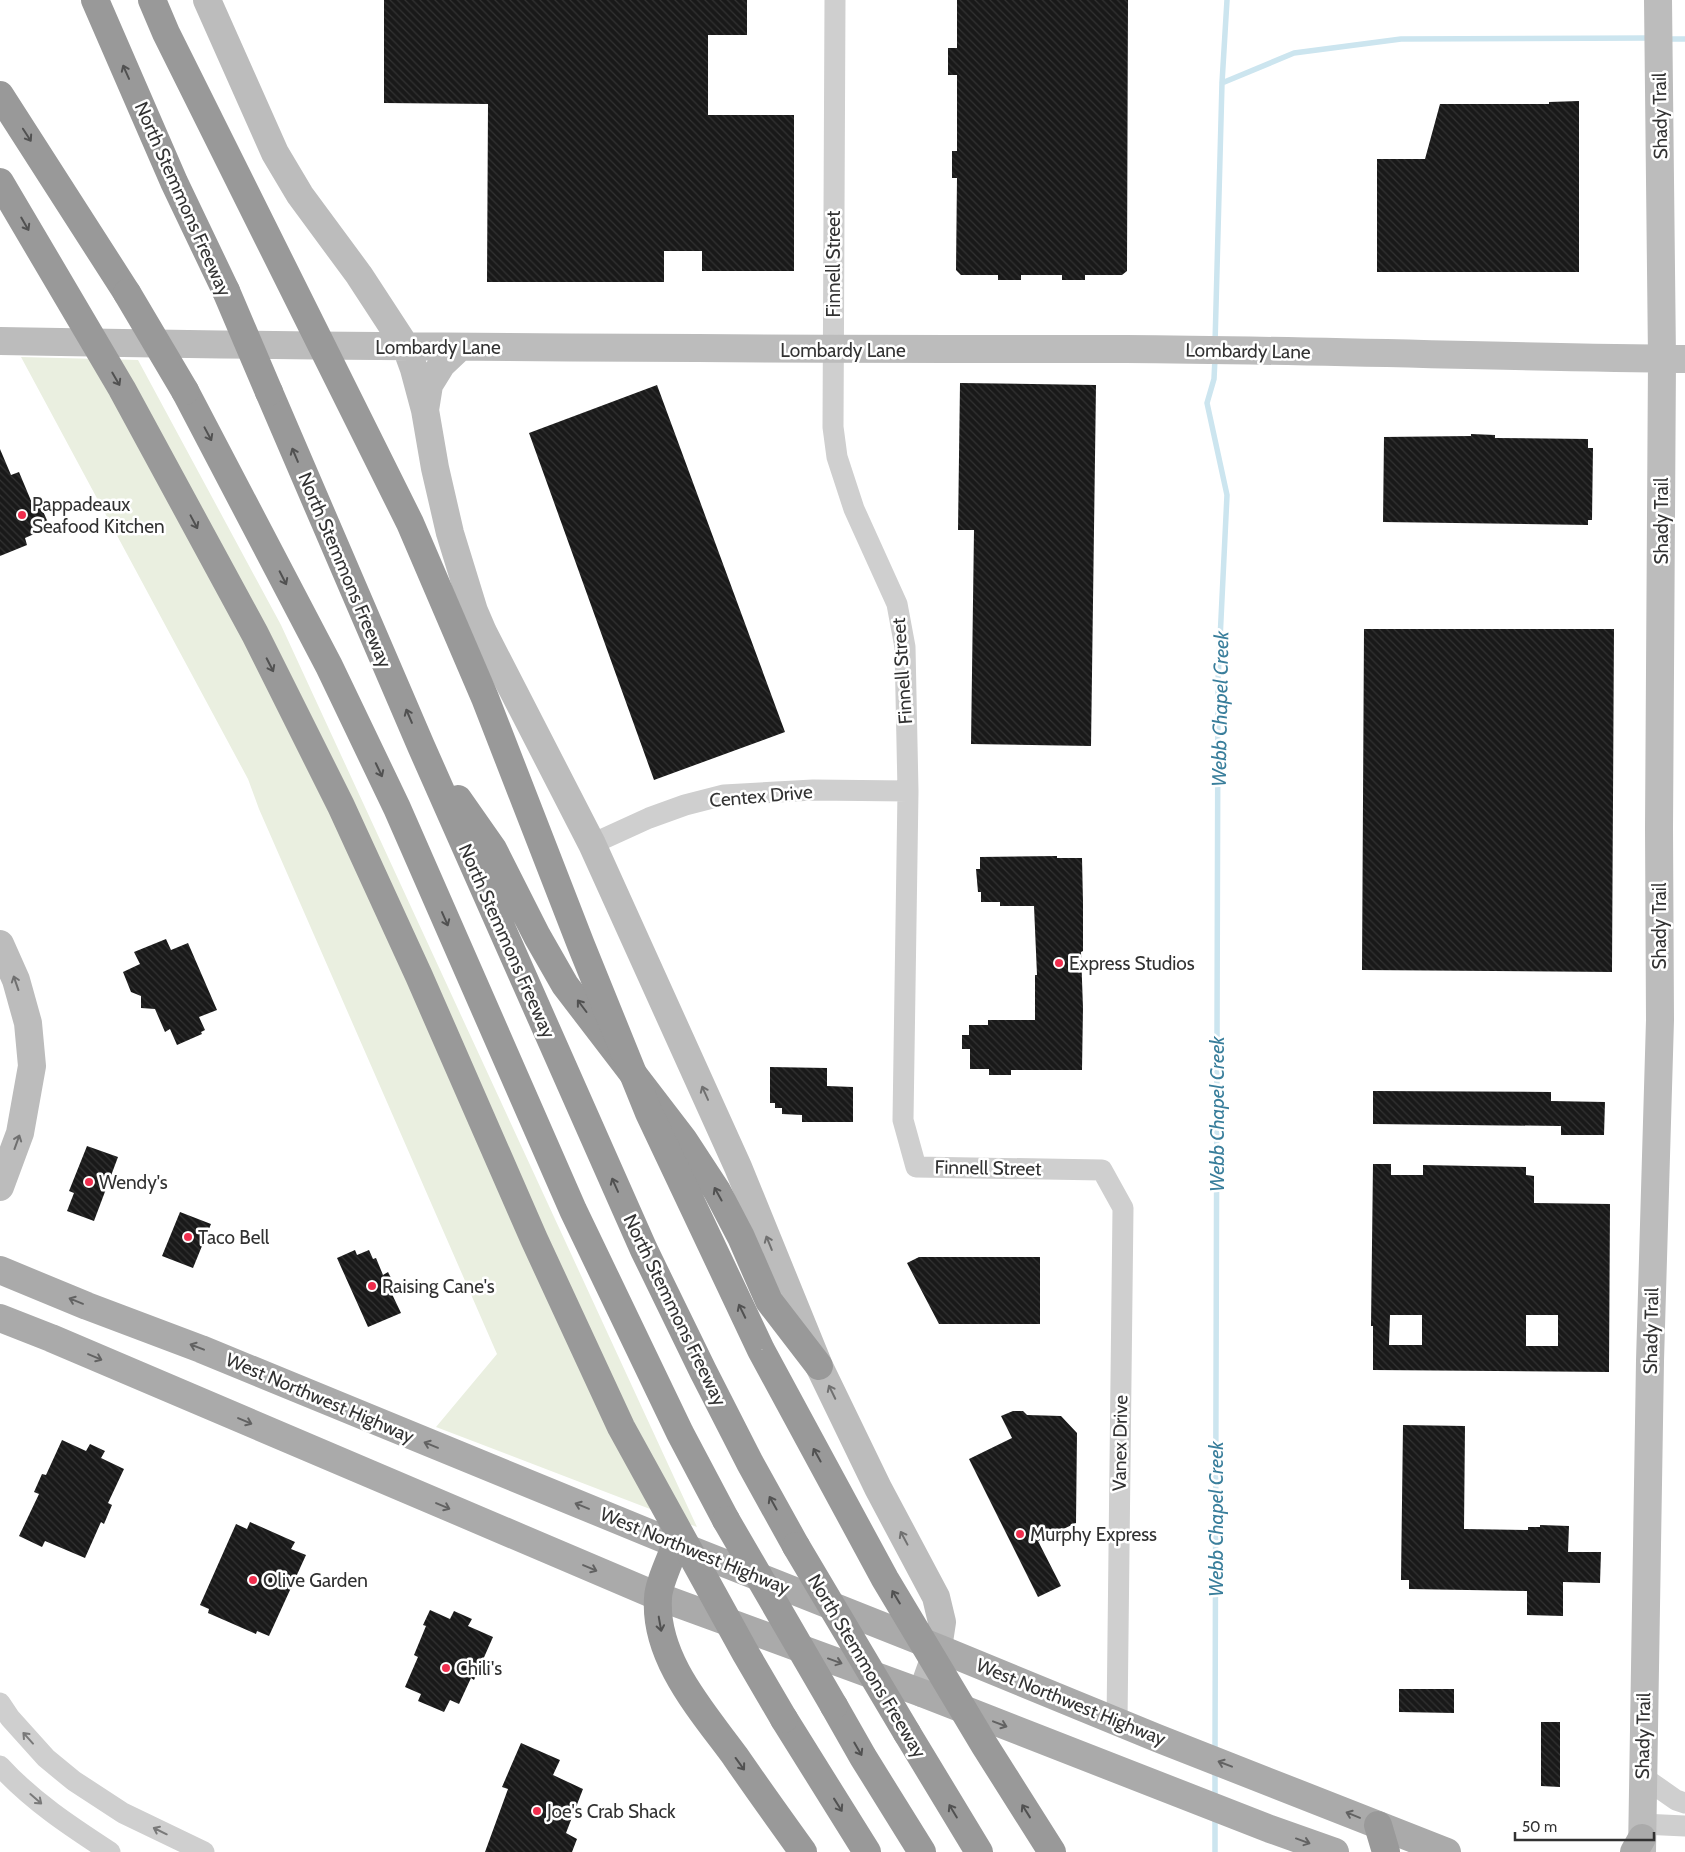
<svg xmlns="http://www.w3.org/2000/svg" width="1685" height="1852" font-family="Cabin,sans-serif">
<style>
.green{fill:#eaefe0}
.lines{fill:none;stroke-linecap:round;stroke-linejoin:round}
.stream{stroke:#cce5ef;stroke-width:5.5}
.building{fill:url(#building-back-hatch);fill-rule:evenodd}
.street{stroke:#cfcfcf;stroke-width:21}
.secondary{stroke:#bcbcbc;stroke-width:28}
.primary{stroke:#aaa;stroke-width:28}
.highway{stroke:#999;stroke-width:28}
.highway-bridge{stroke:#999;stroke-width:28}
.oneway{stroke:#515151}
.oneway2{stroke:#707070}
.oneway3{stroke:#626262}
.oneway4{stroke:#797979}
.poi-dot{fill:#f02d4d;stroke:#fff;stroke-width:2}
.labels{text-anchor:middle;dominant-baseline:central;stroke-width:5;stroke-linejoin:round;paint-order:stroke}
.street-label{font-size:19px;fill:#323232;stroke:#fff}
.poi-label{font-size:19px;fill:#323232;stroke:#fff;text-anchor:start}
.water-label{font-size:20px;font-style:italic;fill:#397e9b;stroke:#fff}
</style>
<defs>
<pattern id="building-back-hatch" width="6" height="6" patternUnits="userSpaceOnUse" patternTransform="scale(1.25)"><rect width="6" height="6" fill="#191919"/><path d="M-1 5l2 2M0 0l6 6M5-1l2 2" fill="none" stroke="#323232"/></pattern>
</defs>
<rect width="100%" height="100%" fill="#fff"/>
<path class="green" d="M21,357l117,3 143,265 416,902 -261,-100 61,-73 -238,-545 -11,-30z"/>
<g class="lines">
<path class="stream" d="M1665,39h20
M1222,83l72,-30 107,-14 249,-1
M1215,344l7,-261 5,-83
M1215,358l-1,21 -7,24 20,92 -9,186 -3,1071
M1215,1800v-31
M1215,1852v-35"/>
</g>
<path class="building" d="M384,0h363v35h-39v80h86v156h-92v-20h-38v31h-177l1,-178 -104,-1z
M957,0h171l-1,271 -5,4h-37v5h-23v-5h-41v5h-23v-5h-37l-5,-5 1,-92h-5v-27h5v-76h-9v-27h9z
M1579,101v171h-202v-113h48l15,-55h109v-2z
M960,383l136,2 -5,361 -120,-2 3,-214h-16z
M657,385l128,347 -131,48 -125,-347z
M1471,434l24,1v3l93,1v9h5l-1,72h-4v5l-205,-3 1,-85 87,-1z
M0,449l11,26 8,-3 13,31 6,-3 12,27 -25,11 2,7 -27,11z
M1364,629h250l-2,343 -250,-2z
M1057,856v2h25l1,44v49l-2,1 2,56 -1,62h-71v5h-22v-6h-19v-20h-8v-14h7v-10h19v-5h47v-45h2l-3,-69h-34v-4h-19v-10h-3l-2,-23h4v-12z
M166,939l5,11 17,-7 29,67 -18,7 6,13 -4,2 1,2 -25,11 -7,-16 -5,3 -10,-23 -14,-1v-12l-10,-4 -8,-20 17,-8 -6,-12z
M770,1067l57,1v18l26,1v35h-51v-7l-20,-1v-6h-7v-5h-5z
M1373,1091l178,1v9l54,1 -1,33h-43v-9l-188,-2z
M87,1146l31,11 -24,64 -27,-10 7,-18 -5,-2z
M1373,1164h18v11h32v-10l103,2v8l8,1v27l76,1 -1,168 -236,-2v-44h-2zM1390,1315h32v30h-33zM1526,1315h32v31h-32z
M180,1212l31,12 -18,44 -31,-12z
M355,1250l2,5 12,-5 4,9 3,-1 7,17 5,-3 9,18 -6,2 10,21 -33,14 -31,-69z
M919,1257h121v67h-101l-32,-61z
M1013,1411h10l4,4 34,1 16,17 -1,90 -38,18 23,45 -23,11 -69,-138 43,-21 -11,-22z
M1403,1425l62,1 -1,103 64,1v-3h12v-2l29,1 -1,26h33l-1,31 -37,-1v34l-36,-1v-24l-118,-2v-9h-8z
M62,1440l24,11 4,-7 15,7 -4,7 23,11 -16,34 4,2 -8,19 -3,-2 -16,36 -40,-17 -3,6 -23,-11 20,-42 -5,-2 8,-18 4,1z
M250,1522l45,20 -4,7 15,6 -37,81 -12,-5 -1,3 -48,-21 1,-4 -9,-4 36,-81 11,5z
M430,1610l20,9 4,-8 18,8 -4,7 25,11 -19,43 -3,-2 -12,26 -9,-4 -6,12 -26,-11 3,-7 -16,-7 13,-30 -4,-2 12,-29 -3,-1z
M1399,1689h55v24l-55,-1z
M1541,1722h19v65l-19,-1z
M521,1743l39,17 -7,15 30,14 -17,44 11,6 -5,13h-87l23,-63 -6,-2z"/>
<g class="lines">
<path class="street" d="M835,0l-2,427 4,30 17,52 43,95 8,43 3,144 -5,329 13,47 186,3 21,38 -6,514
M592,844l57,-26 36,-13 39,-10 89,-5 95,1
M0,1703l10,15 36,40 28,23 49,32 81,39
M0,1766c32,35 70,60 110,86
M1643,1777l33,23 9,3
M1642,1824l43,2"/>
<path class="secondary" d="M207,0l68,153 25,42 59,80 47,72 8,22 11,41 10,58 15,65 24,78 9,21 109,212 146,323 81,199 59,122 58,109 6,25 -4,26 -16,45
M0,341c375,7 751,8 1126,8 186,1 373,8 559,10
M425,410l4,-25 13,-21 18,-17
M0,944l16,36 12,43 4,43 -12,67 -20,54
M1642,1852l8,-491 10,-341 -1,-192 3,-469 -4,-359"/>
<path class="primary" d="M0,1270l87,36 114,43 475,195 262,104 219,90 290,114
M0,1318l51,20 606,258 265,97 348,136 65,23
M1634,1852l8,-14"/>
<path class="highway" d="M95,0l79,182 52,109
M0,95l127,198
M185,391l144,275 68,142 176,402 107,223 46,87
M269,392l152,354 223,504 59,121 47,92 46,83
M458,799l35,50 44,87 28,49 118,154 34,52 24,46 28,64 50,65
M676,1544c-5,14 -18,41 -18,54 -4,60 44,113 77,158 22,32 45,64 68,96
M834,1706l29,51 59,95
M784,1719l83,133
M907,1733l72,119
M1378,1825l8,27"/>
<path class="highway-bridge" d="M152,0l14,33 244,490 75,175 96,247 68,168 112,237 124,229 100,167 67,106
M0,182l122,207 133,245 86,172 78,170 115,263 87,188 125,227 38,65
M226,291l43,101
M127,293l58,98
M726,1520l108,186
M796,1546l111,187"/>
</g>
<defs><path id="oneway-shaft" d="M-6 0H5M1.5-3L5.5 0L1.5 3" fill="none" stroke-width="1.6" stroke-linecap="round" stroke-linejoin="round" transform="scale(1.25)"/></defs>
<g class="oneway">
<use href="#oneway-shaft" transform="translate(126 72) rotate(-114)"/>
<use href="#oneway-shaft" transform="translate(27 135) rotate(57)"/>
<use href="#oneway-shaft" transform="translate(25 224) rotate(60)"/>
<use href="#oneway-shaft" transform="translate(116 379) rotate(60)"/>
<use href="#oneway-shaft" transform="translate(208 434) rotate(62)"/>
<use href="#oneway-shaft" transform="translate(295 455) rotate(-113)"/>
<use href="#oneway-shaft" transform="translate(194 522) rotate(62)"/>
<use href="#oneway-shaft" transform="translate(283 578) rotate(63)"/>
<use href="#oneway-shaft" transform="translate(270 665) rotate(63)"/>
<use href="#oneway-shaft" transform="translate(409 716) rotate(-113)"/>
<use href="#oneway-shaft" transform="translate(379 770) rotate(65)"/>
<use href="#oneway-shaft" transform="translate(445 919) rotate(66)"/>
<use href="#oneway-shaft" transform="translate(582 1006) rotate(-127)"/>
<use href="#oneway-shaft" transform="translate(615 1185) rotate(-114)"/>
<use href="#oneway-shaft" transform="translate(718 1194) rotate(-119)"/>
<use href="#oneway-shaft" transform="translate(742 1311) rotate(-116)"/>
<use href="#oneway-shaft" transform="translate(817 1455) rotate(-119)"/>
<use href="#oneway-shaft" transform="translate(773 1503) rotate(-119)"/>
<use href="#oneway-shaft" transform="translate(896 1597) rotate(-121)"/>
<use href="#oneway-shaft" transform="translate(660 1624) rotate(80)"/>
<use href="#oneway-shaft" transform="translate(858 1749) rotate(60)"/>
<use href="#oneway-shaft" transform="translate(740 1764) rotate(54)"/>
<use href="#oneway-shaft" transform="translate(838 1805) rotate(58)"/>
<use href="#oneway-shaft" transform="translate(953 1811) rotate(-121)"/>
<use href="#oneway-shaft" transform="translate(1026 1811) rotate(-122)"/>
</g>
<g class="oneway2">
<use href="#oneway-shaft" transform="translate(16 983) rotate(-109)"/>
<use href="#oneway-shaft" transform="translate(705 1093) rotate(-114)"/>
<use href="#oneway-shaft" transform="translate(17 1142) rotate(-70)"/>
<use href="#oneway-shaft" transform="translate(769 1243) rotate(-112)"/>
<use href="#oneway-shaft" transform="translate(832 1392) rotate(-116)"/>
<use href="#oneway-shaft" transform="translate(904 1538) rotate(-118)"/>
</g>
<g class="oneway3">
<use href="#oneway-shaft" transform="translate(76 1301) rotate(-158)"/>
<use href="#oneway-shaft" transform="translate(197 1347) rotate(-159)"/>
<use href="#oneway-shaft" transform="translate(95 1357) rotate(23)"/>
<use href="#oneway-shaft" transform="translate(245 1421) rotate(23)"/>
<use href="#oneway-shaft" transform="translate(431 1445) rotate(-158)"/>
<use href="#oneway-shaft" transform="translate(443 1506) rotate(23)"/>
<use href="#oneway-shaft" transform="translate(582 1506) rotate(-158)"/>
<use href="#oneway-shaft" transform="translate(590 1568) rotate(23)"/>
<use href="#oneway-shaft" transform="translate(835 1661) rotate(20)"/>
<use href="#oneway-shaft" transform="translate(1000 1724) rotate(21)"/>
<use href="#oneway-shaft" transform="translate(1225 1764) rotate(-159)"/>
<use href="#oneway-shaft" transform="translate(1353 1815) rotate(-158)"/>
<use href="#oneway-shaft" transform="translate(1303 1841) rotate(20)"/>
</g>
<g class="oneway4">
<use href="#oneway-shaft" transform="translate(28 1738) rotate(-132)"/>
<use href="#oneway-shaft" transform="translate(36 1799) rotate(41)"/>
<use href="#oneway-shaft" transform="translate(160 1831) rotate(-154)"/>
</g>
<g class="poi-dot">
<circle cx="22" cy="515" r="5"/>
<circle cx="1059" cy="963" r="5"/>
<circle cx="89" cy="1182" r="5"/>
<circle cx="188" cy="1237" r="5"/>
<circle cx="372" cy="1286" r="5"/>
<circle cx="1020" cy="1534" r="5"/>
<circle cx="253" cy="1580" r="5"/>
<circle cx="446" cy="1668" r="5"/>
<circle cx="537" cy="1811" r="5"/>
</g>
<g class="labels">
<g class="street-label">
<text transform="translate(1660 116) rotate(-91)">Shady Trail</text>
<text transform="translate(183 199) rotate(66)">North Stemmons Freeway</text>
<text transform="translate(833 264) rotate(-90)">Finnell Street</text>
<text x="438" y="347">Lombardy Lane</text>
<text x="843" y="350">Lombardy Lane</text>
<text transform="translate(1248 351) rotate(1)">Lombardy Lane</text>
<text transform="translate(1661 521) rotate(-90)">Shady Trail</text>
<text transform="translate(345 570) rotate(67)">North Stemmons Freeway</text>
<text transform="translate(902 671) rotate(-94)">Finnell Street</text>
<text transform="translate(761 796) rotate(-5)">Centex Drive</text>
<text transform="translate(1659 926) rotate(-90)">Shady Trail</text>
<text transform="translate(507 941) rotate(66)">North Stemmons Freeway</text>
<text transform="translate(988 1168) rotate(1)">Finnell Street</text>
<text transform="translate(675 1310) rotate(64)">North Stemmons Freeway</text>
<text transform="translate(1651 1331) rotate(-89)">Shady Trail</text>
<text transform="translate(320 1398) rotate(23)">West Northwest Highway</text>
<text transform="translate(1120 1443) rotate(-89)">Vanex Drive</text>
<text transform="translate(695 1551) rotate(22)">West Northwest Highway</text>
<text transform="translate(867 1666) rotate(59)">North Stemmons Freeway</text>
<text transform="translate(1071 1702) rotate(22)">West Northwest Highway</text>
<text transform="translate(1643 1736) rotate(-89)">Shady Trail</text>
</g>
<g class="poi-label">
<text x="32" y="504">Pappadeaux<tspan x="32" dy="22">Seafood Kitchen</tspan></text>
<text x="1069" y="963">Express Studios</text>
<text x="99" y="1182">Wendy's</text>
<text x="198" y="1237">Taco Bell</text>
<text x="382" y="1286">Raising Cane's</text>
<text x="1030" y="1534">Murphy Express</text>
<text x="263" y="1580">Olive Garden</text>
<text x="456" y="1668">Chili's</text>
<text x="547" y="1811">Joe's Crab Shack</text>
</g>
<g class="water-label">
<text transform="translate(1220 709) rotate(-89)">Webb Chapel Creek</text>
<text transform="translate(1217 1114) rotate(-90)">Webb Chapel Creek</text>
<text transform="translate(1216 1519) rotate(-90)">Webb Chapel Creek</text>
</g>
</g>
<path d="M1515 1832v8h139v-8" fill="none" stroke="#323232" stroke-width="2.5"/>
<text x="1522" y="1832" font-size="15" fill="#323232" stroke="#ffffff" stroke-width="4" paint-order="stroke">50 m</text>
</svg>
